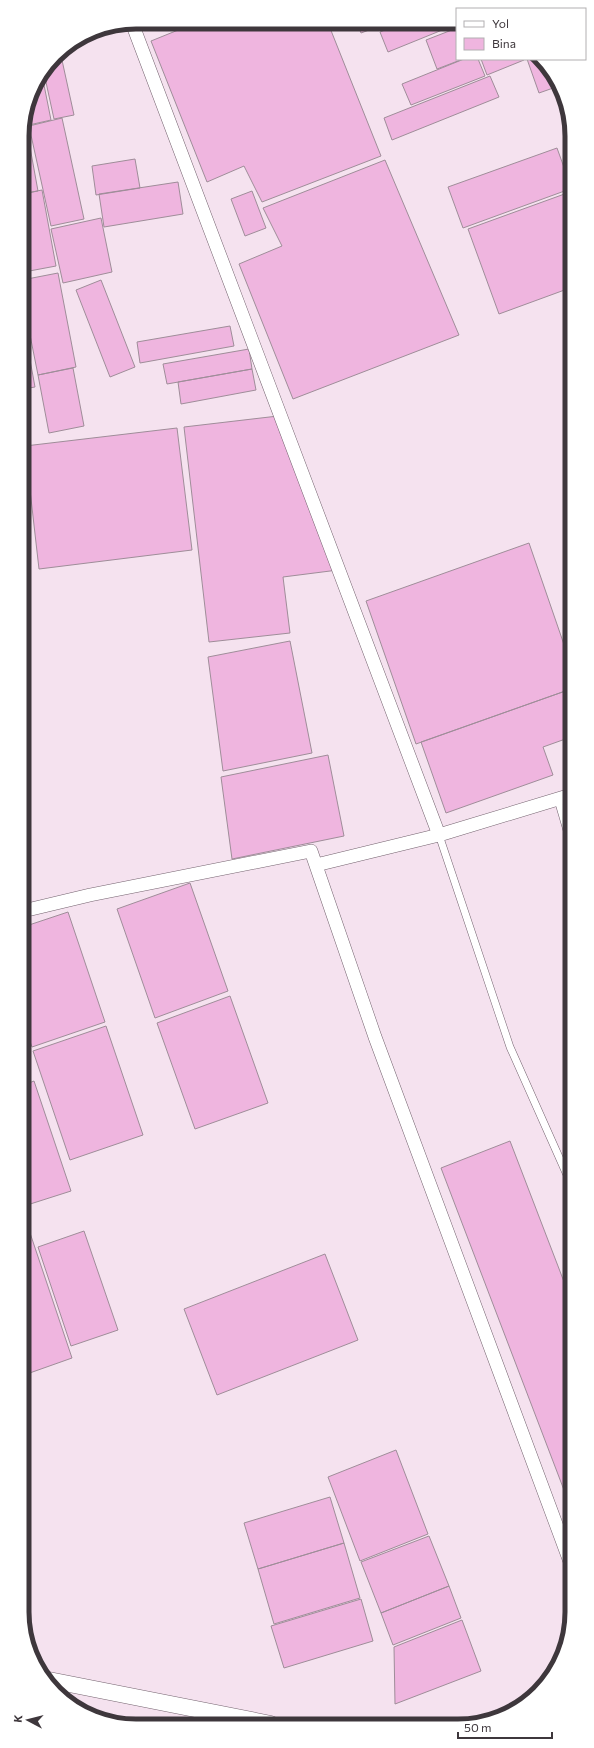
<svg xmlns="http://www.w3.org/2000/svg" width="594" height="1748" font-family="Commissioner,sans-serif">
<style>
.building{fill:#efb5df;stroke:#9f8d99}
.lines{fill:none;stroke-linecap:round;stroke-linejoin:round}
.service-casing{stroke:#74636f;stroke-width:8}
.minor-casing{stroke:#74636f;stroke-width:14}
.tertiary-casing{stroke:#74636f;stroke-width:17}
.service{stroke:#fff;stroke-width:7}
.minor{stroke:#fff;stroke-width:13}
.tertiary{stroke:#fff;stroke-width:16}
.rim{fill:none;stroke:#3e373c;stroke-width:5}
</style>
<rect width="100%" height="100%" fill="#f5e2ef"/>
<path class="building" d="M198,22l130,1 53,133 -119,46 -18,-36 -37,16 -56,-141z
M357,23l28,1 -24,9z
M400,24h57l-69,28 -8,-20z
M457,28v31h6l-26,10 -11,-29z
M60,51l14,64 -20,4 -10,-46z
M464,59h14l7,17 -74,29 -9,-21z
M481,59h43v1l-37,15z
M527,59h13l16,28 -17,6z
M42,75l9,45 -22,5 -2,-12 7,-27z
M490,76l9,21 -107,43 -8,-22z
M62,118l22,101 -33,7 -22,-100z
M25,120l13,71 -16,3v-65z
M557,148l13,36v5l-107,39 -15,-41z
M135,159l5,29 -44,7 -4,-29z
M385,160l74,175 -166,64 -54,-135 43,-18 -19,-38z
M178,182l5,32 -79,13 -5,-33z
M42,190l14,76 -32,6 -2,-8v-70z
M252,191l14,37 -21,8 -14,-37z
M570,192v96l-71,26 -31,-85z
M101,218l11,54 -49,11 -12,-54z
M58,273l18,94 -38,8 -16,-80v-15z
M101,280l34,87 -25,10 -34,-87z
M23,322l12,65 -12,2z
M230,326l4,20 -94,17 -3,-21z
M249,349l3,20 -85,15 -4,-20z
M73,368l11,58 -35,7 -11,-58z
M252,369l4,21 -75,14 -3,-22z
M278,416l60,154 -55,7 7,56 -81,9 -25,-215z
M177,428l15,122 -153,19 -14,-123z
M529,543l41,119 1,27 -155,55 -50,-143z
M290,641l22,112 -89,18 -15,-114z
M571,689v48l-28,10 10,28 -107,38 -25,-71z
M328,755l16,81 -112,23 -11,-82z
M190,883l38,108 -73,27 -38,-109z
M68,912l37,110 -73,25 -9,-25v-95z
M230,996l38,107 -73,26 -38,-106z
M106,1026l37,109 -73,25 -37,-109z
M34,1081l37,110 -47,15v-121z
M510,1141l61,159 1,211 -131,-343z
M24,1215l48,143 -48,17z
M84,1231l34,99 -47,16 -33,-99z
M325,1254l33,86 -141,55 -33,-86z
M396,1450l32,84 -68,27 -32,-84z
M330,1497l14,46 -86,26 -14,-46z
M429,1536l20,50 -68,27 -20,-51z
M344,1543l16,55 -86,26 -16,-55z
M449,1586l12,32 -68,27 -12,-32z
M361,1599l12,42 -89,27 -13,-42z
M462,1620l19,51 -86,33 -1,-57z"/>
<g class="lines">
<defs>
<path id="service" d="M558,800l13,44
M439,835l71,212 61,137"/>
<path id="minor" d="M132,23l307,812
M316,865l123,-30 132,-40
M23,911l67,-16 221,-44 64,186 197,530"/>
<path id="tertiary" d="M49,1680l222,44"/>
</defs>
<use href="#service" class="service-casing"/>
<use href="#minor" class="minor-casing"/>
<use href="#tertiary" class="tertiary-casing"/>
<use href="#service" class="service"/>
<use href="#minor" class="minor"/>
<use href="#tertiary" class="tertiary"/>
</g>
<path d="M0 0H594V1748H0ZM136 29H458A107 107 0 0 1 565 136V1612A107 107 0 0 1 458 1719H136A107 107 0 0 1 29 1612V136A107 107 0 0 1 136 29Z" fill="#fff" fill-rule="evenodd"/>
<path class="rim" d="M136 29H458A107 107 0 0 1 565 136V1612A107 107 0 0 1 458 1719H136A107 107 0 0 1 29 1612V136A107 107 0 0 1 136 29Z"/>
<rect x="456" y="8" width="130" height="52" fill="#ffffff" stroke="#b2afb1"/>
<rect x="464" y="21" width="20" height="6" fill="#ffffff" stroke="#b2afb1"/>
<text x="492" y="28" font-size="12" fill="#3e373c">Yol</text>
<rect x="464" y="38" width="20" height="12" fill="#efb5df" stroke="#b2afb1"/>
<text x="492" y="48" font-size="12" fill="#3e373c">Bina</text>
<g transform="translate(28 1720) rotate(277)" stroke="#ffffff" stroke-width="3" paint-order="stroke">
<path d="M0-3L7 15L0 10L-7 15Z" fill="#3e373c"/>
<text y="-6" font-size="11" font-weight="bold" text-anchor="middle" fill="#3e373c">K</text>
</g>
<path d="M458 1732v6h94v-6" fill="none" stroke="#3e373c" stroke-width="2"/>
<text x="464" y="1732" font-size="12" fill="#3e373c" stroke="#ffffff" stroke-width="3" paint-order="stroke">50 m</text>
</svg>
